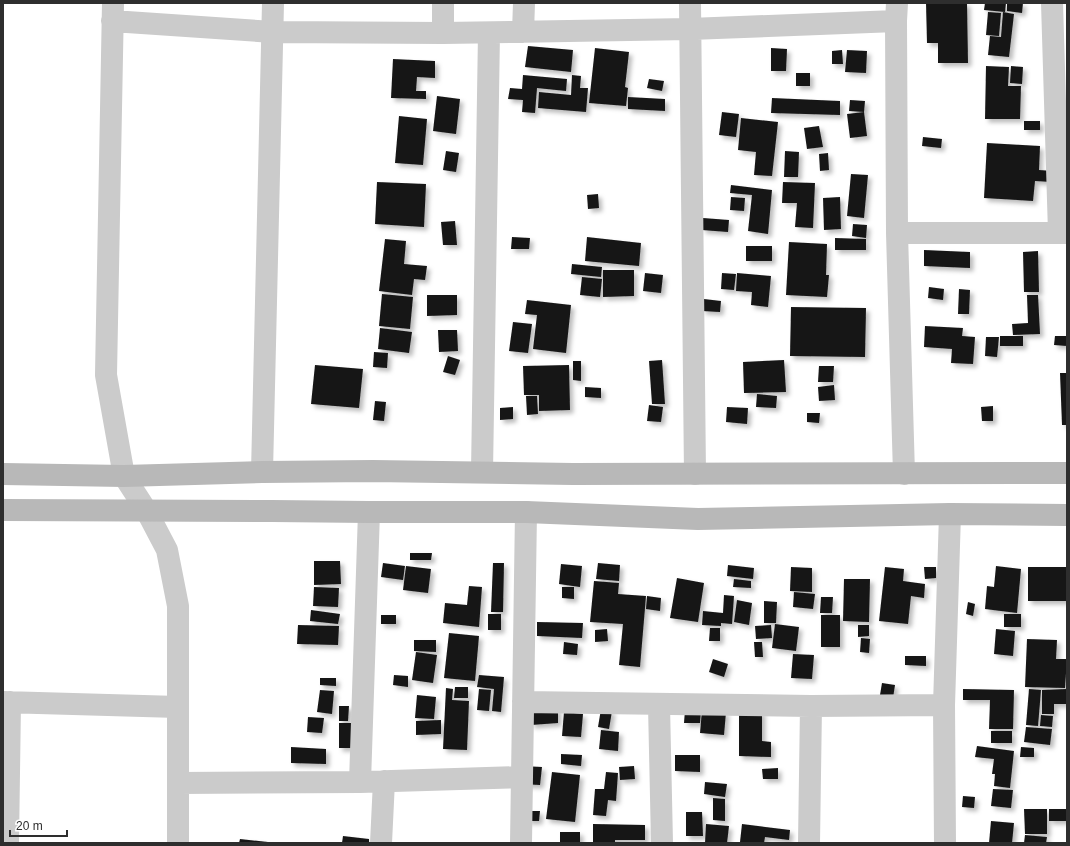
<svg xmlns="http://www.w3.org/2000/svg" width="1070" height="846" font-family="Helvetica,sans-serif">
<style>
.building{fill:#151515;filter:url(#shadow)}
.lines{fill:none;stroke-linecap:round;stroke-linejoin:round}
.street{stroke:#cbcbcb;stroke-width:22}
.secondary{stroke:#b8b8b8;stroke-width:22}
</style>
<defs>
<filter id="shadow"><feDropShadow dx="3.5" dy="3.5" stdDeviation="2" flood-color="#0004"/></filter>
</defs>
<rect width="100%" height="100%" fill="#fff"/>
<path class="building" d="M926,3h41l1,60h-30v-20h-11z
M985,3h21l-1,9 -21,-2z
M1007,3h16l-1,10 -15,-2z
M988,12l13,1 -2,23 -13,-1z
M1003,12l11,2 -5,43 -21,-2 2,-19 11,1z
M528,46l45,4 -2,22 -46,-5z
M595,48l34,4 -4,35 3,1 -2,18 -37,-3z
M771,48l16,1 -1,22h-15z
M842,50l1,14h-11v-13z
M847,50l20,1 -1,22 -21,-1z
M393,59l42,2v17l-18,-1 -1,14h10v8l-35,-1z
M986,66l23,1 -1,19h13l-1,33h-35z
M1011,66l12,1 -1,17 -12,-1z
M796,73h14v13h-14z
M523,75l44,4 -1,12 -29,-3 -2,25 -13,-1 1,-12 -15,-1 2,-11 12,1z
M572,75l9,1 -1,12h8l-2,24 -48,-4 1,-16 32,3z
M649,79l15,2 -2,10 -15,-3z
M437,96l23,3 -4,35 -23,-3z
M628,97l37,2v12l-37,-2z
M772,98l68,3v14l-69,-2z
M850,100l15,1 -1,11 -15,-1z
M722,112l17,2 -3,23 -17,-2z
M864,112l3,24 -17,2 -3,-24z
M399,116l28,3 -4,46 -28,-2z
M741,118l37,4 -6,54 -18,-1 2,-23 -18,-2z
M1024,121h16v9h-16z
M819,126l4,21 -16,2 -3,-21z
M923,137l19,2 -1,9 -19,-2z
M987,143l53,3 -1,24 14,1 -1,11 -17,-1 -2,20 -49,-3z
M446,151l13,2 -3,19 -13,-2z
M785,151l14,1 -1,25h-14z
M828,153l1,17 -9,1 -1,-17z
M851,174l17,1 -4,43 -17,-2z
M377,182l49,2 -2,43 -49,-3z
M783,182l32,1 -2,45 -18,-1 2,-24h-15z
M731,185l41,5 -4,44 -20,-3 4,-36 -22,-2z
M598,194l1,14 -11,1 -1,-14z
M731,197l14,1 -1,13 -14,-1z
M840,197l1,32 -17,1 -1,-32z
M703,218l26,2 -1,12 -26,-2z
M455,221l2,24h-14l-2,-23z
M853,224l14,1 -1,13 -14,-2z
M512,237l18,1 -1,11h-18z
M587,237l54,6 -2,23 -54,-5z
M835,238l31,1v11h-31z
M385,239l21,2 -2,23 23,2 -2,14 -11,-1 -2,16 -33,-4z
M789,242l38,2 -1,31h3l-2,22 -41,-2z
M746,246h26v15h-26z
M924,250l46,2v16l-46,-2z
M1038,251l1,41h-15l-1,-40z
M572,264l30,3 -1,10 -30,-3z
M603,270h31v26l-31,1z
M645,273l18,2 -2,18 -18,-2z
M722,273l14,1 -2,16 -13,-1z
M737,273l34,3 -3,31 -17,-2 1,-13 -16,-1z
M582,277l20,2 -2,18 -20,-2z
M929,287l15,2 -1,11 -15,-2z
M959,289l11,1 -1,24h-11z
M382,294l31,3 -3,32 -31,-3z
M427,295h30v20l-30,1z
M1027,295h11l2,39 -27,1 -1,-11 16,-1z
M704,299l17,2 -1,11 -18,-1z
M527,300l44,5 -5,48 -33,-4 4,-34 -12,-1z
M791,307l75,1 -1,49 -75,-1z
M513,322l19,2 -4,29 -19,-2z
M925,326l38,2 -1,8 13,1 -2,27 -22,-1 1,-14 -28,-2z
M380,328l32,4 -3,21 -31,-4z
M438,330h19l1,21 -19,1z
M1000,336h23v10h-23z
M1055,336h12v10l-13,-1z
M986,337h13l-2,20 -12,-1z
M374,352l14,1 -1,15 -14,-1z
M448,356l12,4 -5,15 -12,-3z
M662,360l3,44h-13l-3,-43z
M784,360l2,32 -42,1 -1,-31z
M573,361h8v20l-8,-1z
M315,365l48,4 -4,39 -48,-4z
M569,365l1,45 -31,1v-16h-15l-1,-29z
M819,366h15l-1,16h-15z
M1060,373h7v52h-5z
M834,385l1,15 -16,1 -1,-14z
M585,387l16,1v10l-16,-1z
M757,394l20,2 -1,12 -20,-1z
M526,396h11l1,18 -11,1z
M375,401l11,1 -2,19 -11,-1z
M649,405l14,2 -2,15 -14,-1z
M993,406v15h-11l-1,-14z
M513,407v12l-13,1v-12z
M727,407l21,1 -1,16 -21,-2z
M807,413h13l-1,10 -12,-1z
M410,553h22l-1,7h-21z
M314,561h26l1,23 -27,1z
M383,563l22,3 -2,14 -22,-3z
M493,563h11l-1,49h-12z
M598,563l22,2 -1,16 -23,-2z
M561,564l21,2 -2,21 -21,-3z
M728,565l26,3 -1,11 -26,-3z
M406,566l25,3 -3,24 -25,-3z
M996,566l25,3 -4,44 -32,-4 2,-23 7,1z
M791,567l21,1v24l-22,-1z
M885,567l19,2 -1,12 22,3 -1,14 -13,-2 -3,28 -29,-3z
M924,567h12v11l-11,1z
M1028,567h39v34h-39z
M677,578l27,5 -6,39 -28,-4z
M734,579l17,2v7l-18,-1z
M844,579h26l-1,43 -26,-1z
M594,581l25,2 -1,11 28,2 -6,71 -21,-2 4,-41 -33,-2z
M469,586l13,1 -3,40 -36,-4 2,-20 22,2z
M314,587l25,1 -1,19 -25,-1z
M562,587h12v12l-12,-1z
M794,592l21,2 -2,15 -20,-2z
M724,595l10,1 -2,28 -11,-1v3l-19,-1 1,-14 20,2z
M647,596l14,2 -1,13 -14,-2z
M821,597h12l-1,16h-12z
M737,600l15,3 -3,22 -15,-3z
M764,601l13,1 -1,21h-12z
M968,602l7,2 -2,12 -7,-2z
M311,610l29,4 -2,10 -28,-3z
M488,614h13v16h-13z
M1004,614h17v13h-17z
M381,615h15v9h-15z
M821,615h19v32h-19z
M537,622l46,1 -1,15 -45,-2z
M775,624l24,3 -3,24 -24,-3z
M298,625l41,1 -1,19 -41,-1z
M771,625l1,13 -16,1 -1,-13z
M858,625h11v11l-11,1z
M710,628h10v13h-11z
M607,629l1,12 -13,1v-12z
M996,629l19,2 -2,25 -19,-2z
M449,633l30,3 -4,45 -31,-3z
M861,638l9,1 -1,14 -9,-1z
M1027,639l30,1 -1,19h11l-2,29 -40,-1z
M414,640h22v12l-22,-1z
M564,642l14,2 -1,11 -14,-1z
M754,642h8l1,15h-8z
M416,652l21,3 -4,28 -21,-3z
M793,654l21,1 -2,24 -21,-1z
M905,656h21v10l-21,-1z
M713,659l15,5 -4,13 -15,-5z
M394,675l14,1v11l-15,-2z
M479,675l25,2 -3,35 -9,-1 2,-22 -17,-2z
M320,678h16v8l-16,-1z
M882,683l13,2 -2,13 -13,-3z
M455,687h13v11h-14z
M446,688l7,1 -1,11 17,1 -2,49 -24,-1z
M479,689l12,1 -2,21 -12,-1z
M963,689l51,1 -1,39h-24l1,-29h-27z
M1029,689l12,1 -3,36 -12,-1z
M1067,689v15h-13v10h-12v-24z
M320,690l14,1 -2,23 -15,-2z
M417,695l19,2 -2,22 -19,-1z
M339,706h10l-1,15h-9z
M558,708v15l-27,2v-16z
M601,709l11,2 -3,18 -11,-2z
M685,710l16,1 -1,12h-16z
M702,710l24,2 -2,23 -24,-2z
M739,711h23v30l9,1v15l-32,-1z
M564,712l19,2 -2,23 -19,-1z
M1041,715l12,1 -1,11 -12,-1z
M308,717l16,1 -2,15 -15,-1z
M441,720v14l-25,1v-14z
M339,723h16l-1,25h-15z
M1026,727l26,2 -2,16 -26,-3z
M601,730l18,2 -1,19 -19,-2z
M991,731h21v12h-21z
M977,746l37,5 -4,37 -16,-2 1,-12h-3l2,-15 -19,-2z
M291,747l35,2v15l-35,-1z
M1021,747l13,1v9h-14z
M561,754l21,1 -1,11 -20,-2z
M675,755h25v17l-25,-1z
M523,766l19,1 -2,18 -18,-1z
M634,766l1,13 -15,1 -1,-13z
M778,768v11h-15l-1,-10z
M552,772l28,3 -5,47 -29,-3z
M606,772l12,1 -2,28 -8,-1 -2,16 -13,-1 2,-26h9z
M705,782l22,2 -2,13 -21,-3z
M993,789l20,1 -2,18 -20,-2z
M963,796l12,1 -1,11 -12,-1z
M713,798l12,1v22l-12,-1z
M1024,809h23v25h-22z
M1049,809h18v12h-18z
M527,811h13l-1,10h-12z
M686,812h16l1,24h-17z
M991,821l23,2 -2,20h-23z
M593,824l52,1v15h-30v3h-22z
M706,824l23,2 -2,17h-22z
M742,824l48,6 -1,10 -24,-3 -1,6 -24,-1z
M560,832h20v11h-20z
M1025,835l22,2 -1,6h-22z
M343,836l26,3v4h-27z
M240,839l28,3v1h-29z"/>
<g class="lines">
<path class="street" d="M113,3l-7,372 18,101 22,34 21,40 11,56v237
M690,3l5,471
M897,3l-1,18 1,212 7,241
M1052,3l7,230
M112,21l161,11 170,1 247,-4 206,-8
M523,32l1,-29
M443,33v-30
M897,233h170
M262,472l11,-469
M482,472l7,-439
M3,702l175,5
M523,702l288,4 133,-1
M659,705l3,138
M360,782l9,-270
M178,783l182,-1 162,-5
M8,843l2,-141
M381,843l3,-62
M521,843l5,-331
M809,843l2,-137
M945,843l-1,-138 6,-191"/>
<path class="secondary" d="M3,474l121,2 138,-4 111,-1 200,3 494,-1
M3,510l269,1 97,1h157l172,7 252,-5 117,1"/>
</g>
<rect width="1070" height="846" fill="none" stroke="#2e2e2e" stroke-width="8"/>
<path d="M10 830v6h57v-6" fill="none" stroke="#2e2e2e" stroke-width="2"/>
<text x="16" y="830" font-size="12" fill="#2e2e2e" stroke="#ffffff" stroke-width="3" paint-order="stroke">20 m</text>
</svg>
